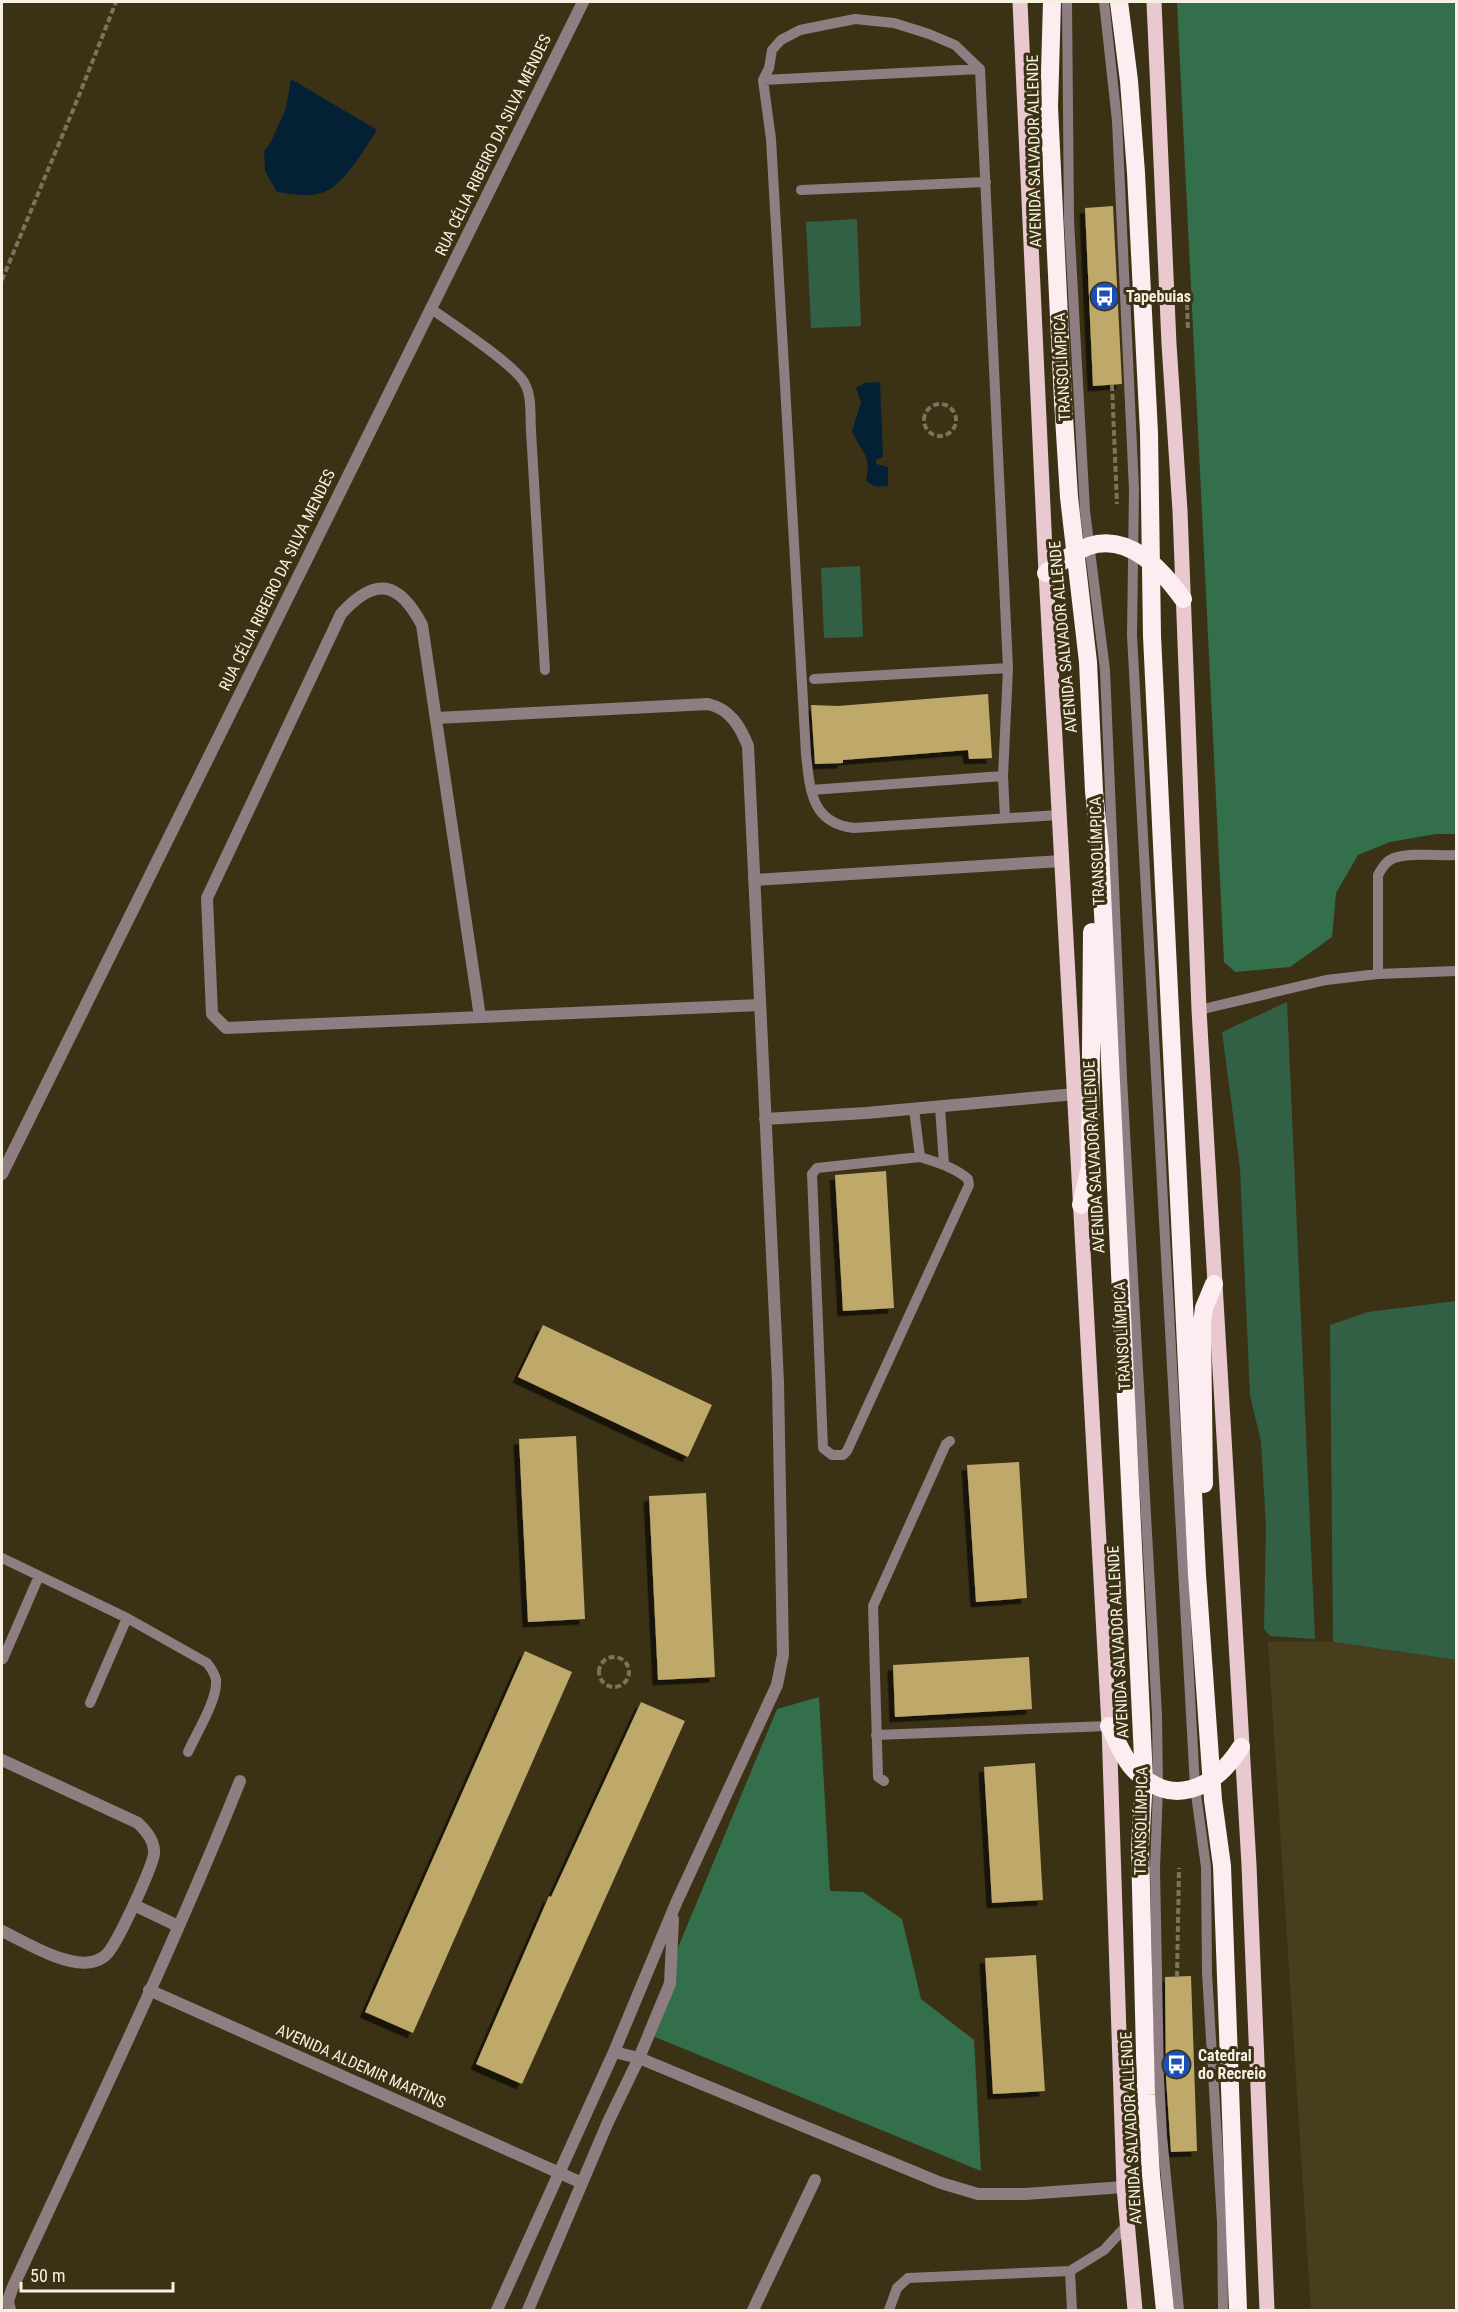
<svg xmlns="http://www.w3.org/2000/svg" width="1458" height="2312" font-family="'Roboto Condensed',sans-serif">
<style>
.green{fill:#326044}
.forest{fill:#336f4b}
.sand{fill:#473e1e}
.water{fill:#042034}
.building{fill:#bea86a;filter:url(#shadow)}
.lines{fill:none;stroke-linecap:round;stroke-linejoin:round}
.path{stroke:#7b735b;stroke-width:4;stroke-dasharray:6 3;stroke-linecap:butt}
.lane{stroke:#8e7d81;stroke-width:10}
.street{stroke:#8e7d81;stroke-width:12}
.primary{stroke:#e9c8cf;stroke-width:15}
.highway{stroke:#fdecf0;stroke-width:18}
.labels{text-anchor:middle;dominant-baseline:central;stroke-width:6;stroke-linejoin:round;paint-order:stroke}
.street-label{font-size:16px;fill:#f6f0e0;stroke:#3b3216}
.poi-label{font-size:16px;font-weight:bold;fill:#f6f0e0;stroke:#3b3216;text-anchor:start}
</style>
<defs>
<filter id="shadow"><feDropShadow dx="-5.5" dy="5.5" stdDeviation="0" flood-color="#0009"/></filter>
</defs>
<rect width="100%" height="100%" fill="#3b3216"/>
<path class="green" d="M857,219l4,107 -50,2 -5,-106z
M860,566l3,71 -39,1 -3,-70z
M1287,1002l28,637 -45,-3 -6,-7 2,-103 -5,-84 -11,-47 -10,-227 -18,-136z
M1456,1301v359l-123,-18 -3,-317 38,-13z"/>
<path class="forest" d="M1177,2h279v832h-20l-46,8 -32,13 -22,38 -4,44 -42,30 -55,5 -11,-10z
M819,1697l11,194 33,1 39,27 19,80 53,41 7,131 -338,-139 134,-323z"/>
<path class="sand" d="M1268,1642h65l123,18v650h-145z"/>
<path class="water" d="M291,79l86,51c-12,18 -33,55 -53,62 -15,6 -32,2 -47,0l-12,-21 -1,-20 7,-9 15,-34z
M880,382l3,75 -7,3v4l12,3v19c-10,1 -15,2 -22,-6 6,-26 -5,-27 -14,-49l9,-28 -5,-15 8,-5z"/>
<path class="building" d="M1113,206l9,178 -29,2 -8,-178z
M988,694l4,64 -23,1 -1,-9 -125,10v3l-28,1 -4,-59 27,1z
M886,1171l8,137 -51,3 -8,-136z
M543,1325l169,80 -24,52 -170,-80z
M576,1436l9,183 -57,3 -9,-183z
M1019,1462l8,136 -51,4 -9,-137z
M706,1493l9,184 -57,3 -9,-184z
M525,1651l47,21 -159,361 -48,-21z
M1029,1657l3,52 -137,8 -2,-52z
M641,1702l44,19 -163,363 -46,-20 73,-168 2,1z
M1035,1763l8,137 -51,3 -8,-136z
M1036,1955l9,136 -52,3 -8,-136z
M1191,1976l6,175 -26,1 -5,-74 -1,-101z"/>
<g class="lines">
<path class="path" d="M2,280l76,-182 38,-96
M1187,304l1,26
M1112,385l5,119
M924 420a16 16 0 1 1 32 0a16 16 0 1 1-32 0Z
M599 1672a15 15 0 1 1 30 0a15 15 0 1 1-30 0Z
M1177,1977l2,-109"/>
<path class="lane" d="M1067,2l2,218 16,291 20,159 17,408 35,637 1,72 -3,82 4,209 3,58 17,174
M1104,2l13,119 17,369 -2,145 63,1152 11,80 1,106 15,249 1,88
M763,80l217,-11
M801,190l185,-8
M430,308c20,14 87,58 95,76 7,13 5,32 6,47l14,239
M814,679l194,-11
M811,790l192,-14
M1005,818l-2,-42 5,-108 -28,-599 -25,-24 -26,-11 -35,-11 -39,-4 -55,11 -19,10 -9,10 -3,18 -6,12 8,59 35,615c4,36 5,69 48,74l205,-13
M1378,974v-99c4,-7 8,-14 16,-17 16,-6 45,-2 62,-3
M1199,1010l127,-30 52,-6 78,-3
M940,1107l4,58
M914,1109l6,48
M920,1157c18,6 34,10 48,22l1,6 -122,266 -4,4h-11l-9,-7 -11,-274 5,-6z
M2,1558l125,60 80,45c4,5 8,10 9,17 2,19 -20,54 -28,72
M3,1659l36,-83
M90,1703l37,-85
M876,1735l233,-9
M884,1781l-6,-4 -5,-171 73,-162 4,-3
M1070,2271l2,39
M889,2310l8,-22 11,-10 162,-7 34,-21 24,-26"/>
<path class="street" d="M436,718l272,-14c22,5 32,22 40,42l30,636 5,273 -6,30 -100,216 -63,151 -117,258
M754,880l308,-19
M480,1017l-58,-392c-23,-44 -47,-49 -81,-11l-134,284 5,116 14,14 534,-23
M765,1119l101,-6 209,-19
M2,1174l581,-1172
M2,1760l136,63c8,8 17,18 16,31 -3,16 -36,88 -47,100 -4,4 -10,7 -16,8 -26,5 -66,-20 -89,-31
M134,1905l44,21
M149,1990l433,193
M614,2052l25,6 302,125 37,11h47l99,-7
M10,2310l-2,-9 4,-12c78,-168 159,-336 228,-508
M528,2310l80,-188 31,-64 31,-74 3,-65
M753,2310l62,-130"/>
<path class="primary" d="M1020,2l26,571 63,1153 15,461 11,123
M1154,2l15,342 11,167 19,499 50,855 18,445"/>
<path class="highway" d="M1052,2l-3,105 14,294 6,96 19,165 6,129 6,59 44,929 -4,68 6,248 5,80 14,135
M1119,2l10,79 7,92 13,260 3,203 45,939 16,225 9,66 16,444
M1046,573c13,-10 28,-21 43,-27 41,-13 73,24 94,53
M1081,1205l9,-38 2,-235
M1204,1484l-2,-160 2,-16 10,-24
M1109,1726c7,13 13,29 22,40 39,45 83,23 110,-19"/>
</g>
<defs>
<symbol id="bus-disc" viewBox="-11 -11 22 22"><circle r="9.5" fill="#1a4fb4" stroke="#3b3216"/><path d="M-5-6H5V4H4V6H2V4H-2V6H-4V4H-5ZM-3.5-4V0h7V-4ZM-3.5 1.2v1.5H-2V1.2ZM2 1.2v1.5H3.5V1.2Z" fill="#fff"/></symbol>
</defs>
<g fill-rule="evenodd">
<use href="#bus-disc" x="1088" y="280" width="33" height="33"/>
<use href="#bus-disc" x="1160" y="2048" width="33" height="33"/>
</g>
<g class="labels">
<g class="street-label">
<text transform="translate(493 145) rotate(-64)">RUA CÉLIA RIBEIRO DA SILVA MENDES</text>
<text transform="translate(1034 151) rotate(-91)">AVENIDA SALVADOR ALLENDE</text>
<text transform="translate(1062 367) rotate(-93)">TRANSOLÍMPICA</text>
<text transform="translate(277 580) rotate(-64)">RUA CÉLIA RIBEIRO DA SILVA MENDES</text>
<text transform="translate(1063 637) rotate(-95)">AVENIDA SALVADOR ALLENDE</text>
<text transform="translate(1097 851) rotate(-92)">TRANSOLÍMPICA</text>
<text transform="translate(1094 1157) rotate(-93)">AVENIDA SALVADOR ALLENDE</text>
<text transform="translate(1122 1336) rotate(-93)">TRANSOLÍMPICA</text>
<text transform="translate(1118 1642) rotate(-93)">AVENIDA SALVADOR ALLENDE</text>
<text transform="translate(1141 1821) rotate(-89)">TRANSOLÍMPICA</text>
<text transform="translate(361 2066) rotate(24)">AVENIDA ALDEMIR MARTINS</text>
<text transform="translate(1131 2128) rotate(-93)">AVENIDA SALVADOR ALLENDE</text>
</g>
<g class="poi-label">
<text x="1126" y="296">Tapebuias</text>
<text x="1198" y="2055">Catedral<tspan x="1198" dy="18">do Recreio</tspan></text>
</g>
</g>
<rect width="1458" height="2312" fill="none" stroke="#f6f0e0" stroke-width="6"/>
<path d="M21 2282v9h152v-9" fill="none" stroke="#f6f0e0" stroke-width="3"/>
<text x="30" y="2282" font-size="18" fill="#f6f0e0" stroke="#3b3216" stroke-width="4.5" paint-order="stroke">50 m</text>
</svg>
